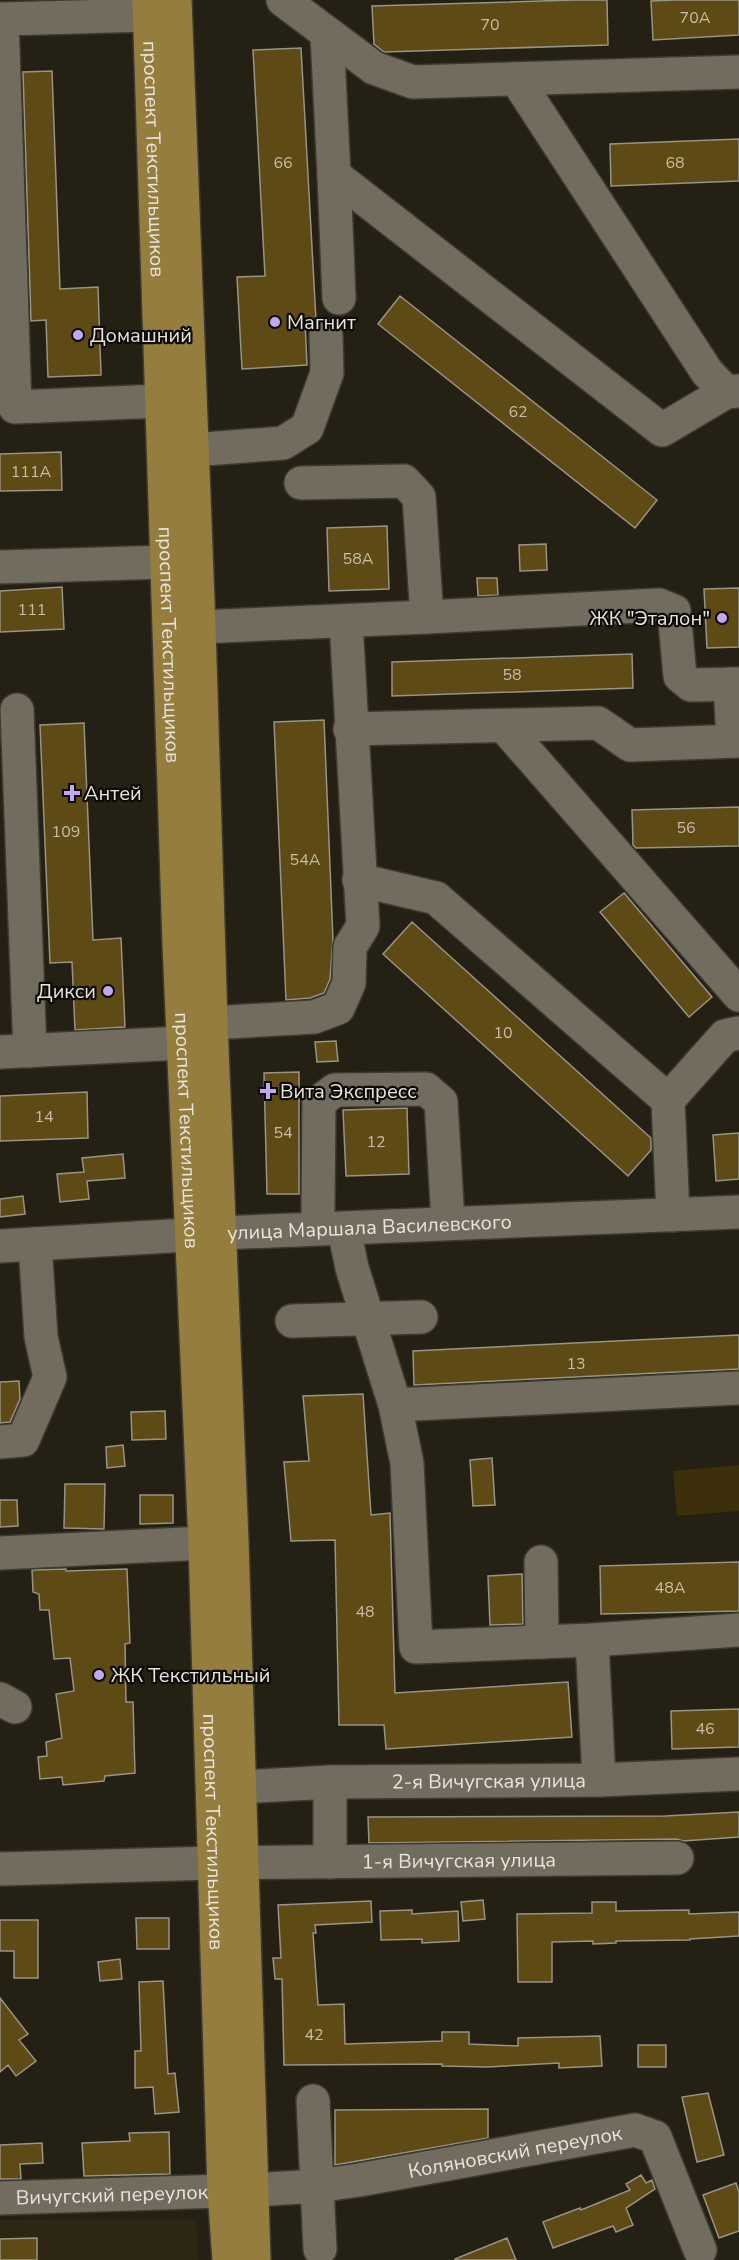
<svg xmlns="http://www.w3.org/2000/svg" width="739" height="2260" font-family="'Nunito Sans',sans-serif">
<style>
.built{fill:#2e2614}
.green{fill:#3d2f0b}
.building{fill:#5e4a14;stroke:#999385;stroke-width:1.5}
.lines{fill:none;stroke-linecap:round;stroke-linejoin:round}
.minor-casing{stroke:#3e3a32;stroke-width:36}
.major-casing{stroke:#3e3a32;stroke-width:36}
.minor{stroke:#726c5e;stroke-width:33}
.major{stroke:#957d3e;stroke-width:33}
.poi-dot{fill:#bfa9f4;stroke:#0c0a06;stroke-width:2}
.labels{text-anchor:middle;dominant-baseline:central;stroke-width:4.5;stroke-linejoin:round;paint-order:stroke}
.number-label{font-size:16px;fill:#c5beaa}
.street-label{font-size:20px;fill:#e7e4dc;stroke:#0c0a06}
.poi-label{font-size:20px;fill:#e7e4dc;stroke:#0c0a06;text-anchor:start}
</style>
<rect width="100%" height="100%" fill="#252014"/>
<path class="built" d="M196,2219l2,41h-198v-40z"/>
<path class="green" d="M739,1465v46l-62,5 -4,-45z"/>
<path class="building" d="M574,0h33l1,45 -224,7 -10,-8 -2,-38z
M675,0h64v35l-86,5 -2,-39z
M301,48l15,272 -11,2 2,43 -65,4 -5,-92 28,-1 -12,-226z
M52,71l8,218 38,-2 3,88 -53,2 -2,-57 -15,1 -8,-249z
M739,139v42l-128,5 -1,-42z
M400,296l257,204 -22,28 -257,-204z
M61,452l1,38 -62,1v-37z
M387,526l2,63 -60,2 -2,-63z
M546,544l1,26 -27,1 -1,-26z
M477,578h20l1,17 -20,1z
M62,587l2,42 -64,3v-41z
M739,588v59l-32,1 -3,-59z
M632,654l1,34 -241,8v-34z
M324,720l9,220 -3,39 -6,14 -14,5 -24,2 -12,-278z
M84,723l9,217 28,-2 4,89 -50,3 -3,-68 -22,1 -10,-238z
M739,807v39l-103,2 -3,-3 -1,-35z
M624,893l88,104 -23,20 -89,-105z
M412,922l239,216v12l-23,26 -245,-222z
M336,1041l2,20 -21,1 -2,-20z
M299,1072v122h-32l-3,-121z
M87,1092l1,46 -88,3v-45z
M407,1108l2,66 -63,2 -3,-66z
M739,1133v46l-23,2 -3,-46z
M123,1154l2,24 -38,3 2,18 -29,3 -3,-28 27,-2 -2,-14z
M23,1196l2,18 -25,3v-18z
M739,1335v34l-325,16 -1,-34z
M19,1381l1,18 -10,23 -10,1v-41z
M363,1394l8,121 19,-2 5,180 173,-11 4,55 -186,12 -2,-24h-45l-4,-185 -44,1 -7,-79 25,-1 -6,-65z
M165,1411l1,28 -34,1 -1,-28z
M123,1445l2,21 -18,2 -1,-21z
M492,1458l3,47 -22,1 -3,-46z
M65,1484h40l-1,45 -40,-1z
M140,1495h33v28l-33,1z
M0,1500h17l1,26 -18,1z
M739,1562v49l-138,3 -1,-48z
M66,1569v2l61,-2 3,74 -5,1 1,58h7l2,71 -30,3 -1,5 -41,4 -1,-8 -22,2 -2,-22 9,-1 -1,-14 16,-4 -6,-44 18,-3 -4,-33 -16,1 -5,-49h-9l-1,-16 -6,-2 -1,-22z
M522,1574l1,50 -33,1 -2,-49z
M739,1709v38l-67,2 -1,-38z
M739,1812v25l-56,4 -6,-2 -308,4 -1,-26 297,-1z
M483,1900l2,19 -22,2 -2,-19z
M371,1901l1,21 -57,3 1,8h-3l5,72 26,-1 1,40 97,-3v-9h27v12l49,2v-8l82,-2 2,30 -43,2v-5l-72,4 -45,-1v-2l-158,1 -2,-86h-7l-2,-21h8l-3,-53z
M592,1902h24v9l73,-1v4l50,-2v24l-49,3v1l-74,1v2l-23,1v-3l-41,1v40h-34l-1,-68 75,-1z
M412,1910v4l46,-3 1,30 -37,2v-4l-41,1 -1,-29z
M136,1918h33v31h-32z
M0,1920h38v58h-24v-27h-14z
M120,1959l2,20 -22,2 -2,-19z
M163,1981l5,93 7,-1 4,39 -24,2 -2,-27 -18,1v-37h6l-2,-69z
M0,1998l28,36 -9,6 17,21 -20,15 -8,-11 -8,7z
M638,2045h28v22h-28z
M708,2093l16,62 -27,7 -15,-65z
M488,2109v29l-153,27v-55z
M169,2132l1,42 -86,2 -2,-33 48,-2 -1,-8z
M42,2143l1,20 -23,1 1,15h-21v-34z
M641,2175l5,8 6,-3 3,9 -29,19 7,17 -17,7 -3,-6 -60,22 -10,-26 37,-14 1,2 49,-20 -4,-6z
M736,2183l3,9v39l-20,7 -16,-43z
M37,2238v22h-37v-21z
M507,2238l9,22h-61v-1z"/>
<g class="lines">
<defs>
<g id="minor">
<path d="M283,0l91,68 39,14 326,-10"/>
<path d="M150,15l-148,4 13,388 146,-6"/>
<path d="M327,35l7,140 328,255 64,-38"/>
<path d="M517,80l190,292 19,20 13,-1"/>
<path d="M334,175l5,123"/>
<path d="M192,450l91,-7 24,-15 20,-55 -1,-37"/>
<path d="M0,567l167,-5"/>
<path d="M427,617l232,-12 15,6 6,65 11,9 48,-1"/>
<path d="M199,627l228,-10 -8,-120 -15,-16 -103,2"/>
<path d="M730,684l3,57"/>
<path d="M17,710l13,341"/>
<path d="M504,726l235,269"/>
<path d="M350,729l248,-6 32,22 109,-4"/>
<path d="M359,880l77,18 232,202 5,115"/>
<path d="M211,1023l103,-6 24,-9 11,-25 1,-36 13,-21 -17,-305"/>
<path d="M0,1052l183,-9"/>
<path d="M668,1100l57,-64 14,-3"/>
<path d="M318,1210l1,-108 16,-12 91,-1 15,13 6,103"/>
<path d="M344,1229l8,39 43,137 12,58 9,184 176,-7 147,-10"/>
<path id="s1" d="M0,1246l220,-13 519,-21"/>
<path d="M292,1321l129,-4"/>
<path d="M395,1405l344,-17"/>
<path d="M0,1442l23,-2 27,-63 -9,-40 -6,-93"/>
<path d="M0,1553l205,-10"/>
<path d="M541,1562l1,80"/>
<path d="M592,1640l7,140"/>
<path d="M0,1699l15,8"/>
<path d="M330,1782v80"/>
<path id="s2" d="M239,1787l91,-5 269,-2 140,-6"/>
<path id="s3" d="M0,1869l213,-6 464,-5"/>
<path d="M313,2101l7,148"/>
<path id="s4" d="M252,2190l66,-4 41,-6 276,-50 20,7 45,113"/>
<path id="s5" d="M0,2198l224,-7"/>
</g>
<g id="major">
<path id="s6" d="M149,0l30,944 26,599 19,648 5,69"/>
<path d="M175,0l24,627 12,396 21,518 22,719"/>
</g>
</defs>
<use href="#minor" class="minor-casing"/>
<use href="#major" class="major-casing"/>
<use href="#minor" class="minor"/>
<use href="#major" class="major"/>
</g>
<g class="poi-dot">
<circle cx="275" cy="322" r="6"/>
<circle cx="78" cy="335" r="6"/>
<circle cx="722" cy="618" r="6"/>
<path d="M69 784h6v6h6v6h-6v6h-6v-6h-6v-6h6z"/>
<circle cx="108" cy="991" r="6"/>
<path d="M265 1082h6v6h6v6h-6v6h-6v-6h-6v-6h6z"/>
<circle cx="99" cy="1675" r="6"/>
</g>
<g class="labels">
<g class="number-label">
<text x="695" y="18">70А</text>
<text x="490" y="25">70</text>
<text x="283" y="163">66</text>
<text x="675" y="163">68</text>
<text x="518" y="412">62</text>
<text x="31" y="472">111А</text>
<text x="358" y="559">58А</text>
<text x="32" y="610">111</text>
<text x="512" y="675">58</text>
<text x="686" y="828">56</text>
<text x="66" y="832">109</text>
<text x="305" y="860">54А</text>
<text x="503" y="1033">10</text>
<text x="44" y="1117">14</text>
<text x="283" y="1133">54</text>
<text x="376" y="1142">12</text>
<text x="576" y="1364">13</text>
<text x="670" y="1588">48А</text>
<text x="365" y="1612">48</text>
<text x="705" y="1729">46</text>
<text x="314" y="2035">42</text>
</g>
<g class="street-label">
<text stroke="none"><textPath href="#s6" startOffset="159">проспект Текстильщиков</textPath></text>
<text stroke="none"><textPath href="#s6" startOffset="645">проспект Текстильщиков</textPath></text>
<text stroke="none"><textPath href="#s6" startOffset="1131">проспект Текстильщиков</textPath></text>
<text stroke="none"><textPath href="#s1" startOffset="370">улица Маршала Василевского</textPath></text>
<text stroke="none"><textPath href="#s2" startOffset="250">2-я Вичугская улица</textPath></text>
<text stroke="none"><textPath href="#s6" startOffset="1833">проспект Текстильщиков</textPath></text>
<text stroke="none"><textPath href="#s3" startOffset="459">1-я Вичугская улица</textPath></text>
<text stroke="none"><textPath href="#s4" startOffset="266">Коляновский переулок</textPath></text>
<text stroke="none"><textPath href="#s5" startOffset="112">Вичугский переулок</textPath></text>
</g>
<g class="poi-label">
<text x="287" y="322">Магнит</text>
<text x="90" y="335">Домашний</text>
<text x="710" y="618" text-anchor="end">ЖК "Эталон"</text>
<text x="84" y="793">Антей</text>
<text x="96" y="991" text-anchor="end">Дикси</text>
<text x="280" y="1091">Вита Экспресс</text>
<text x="111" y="1675">ЖК Текстильный</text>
</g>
</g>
</svg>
